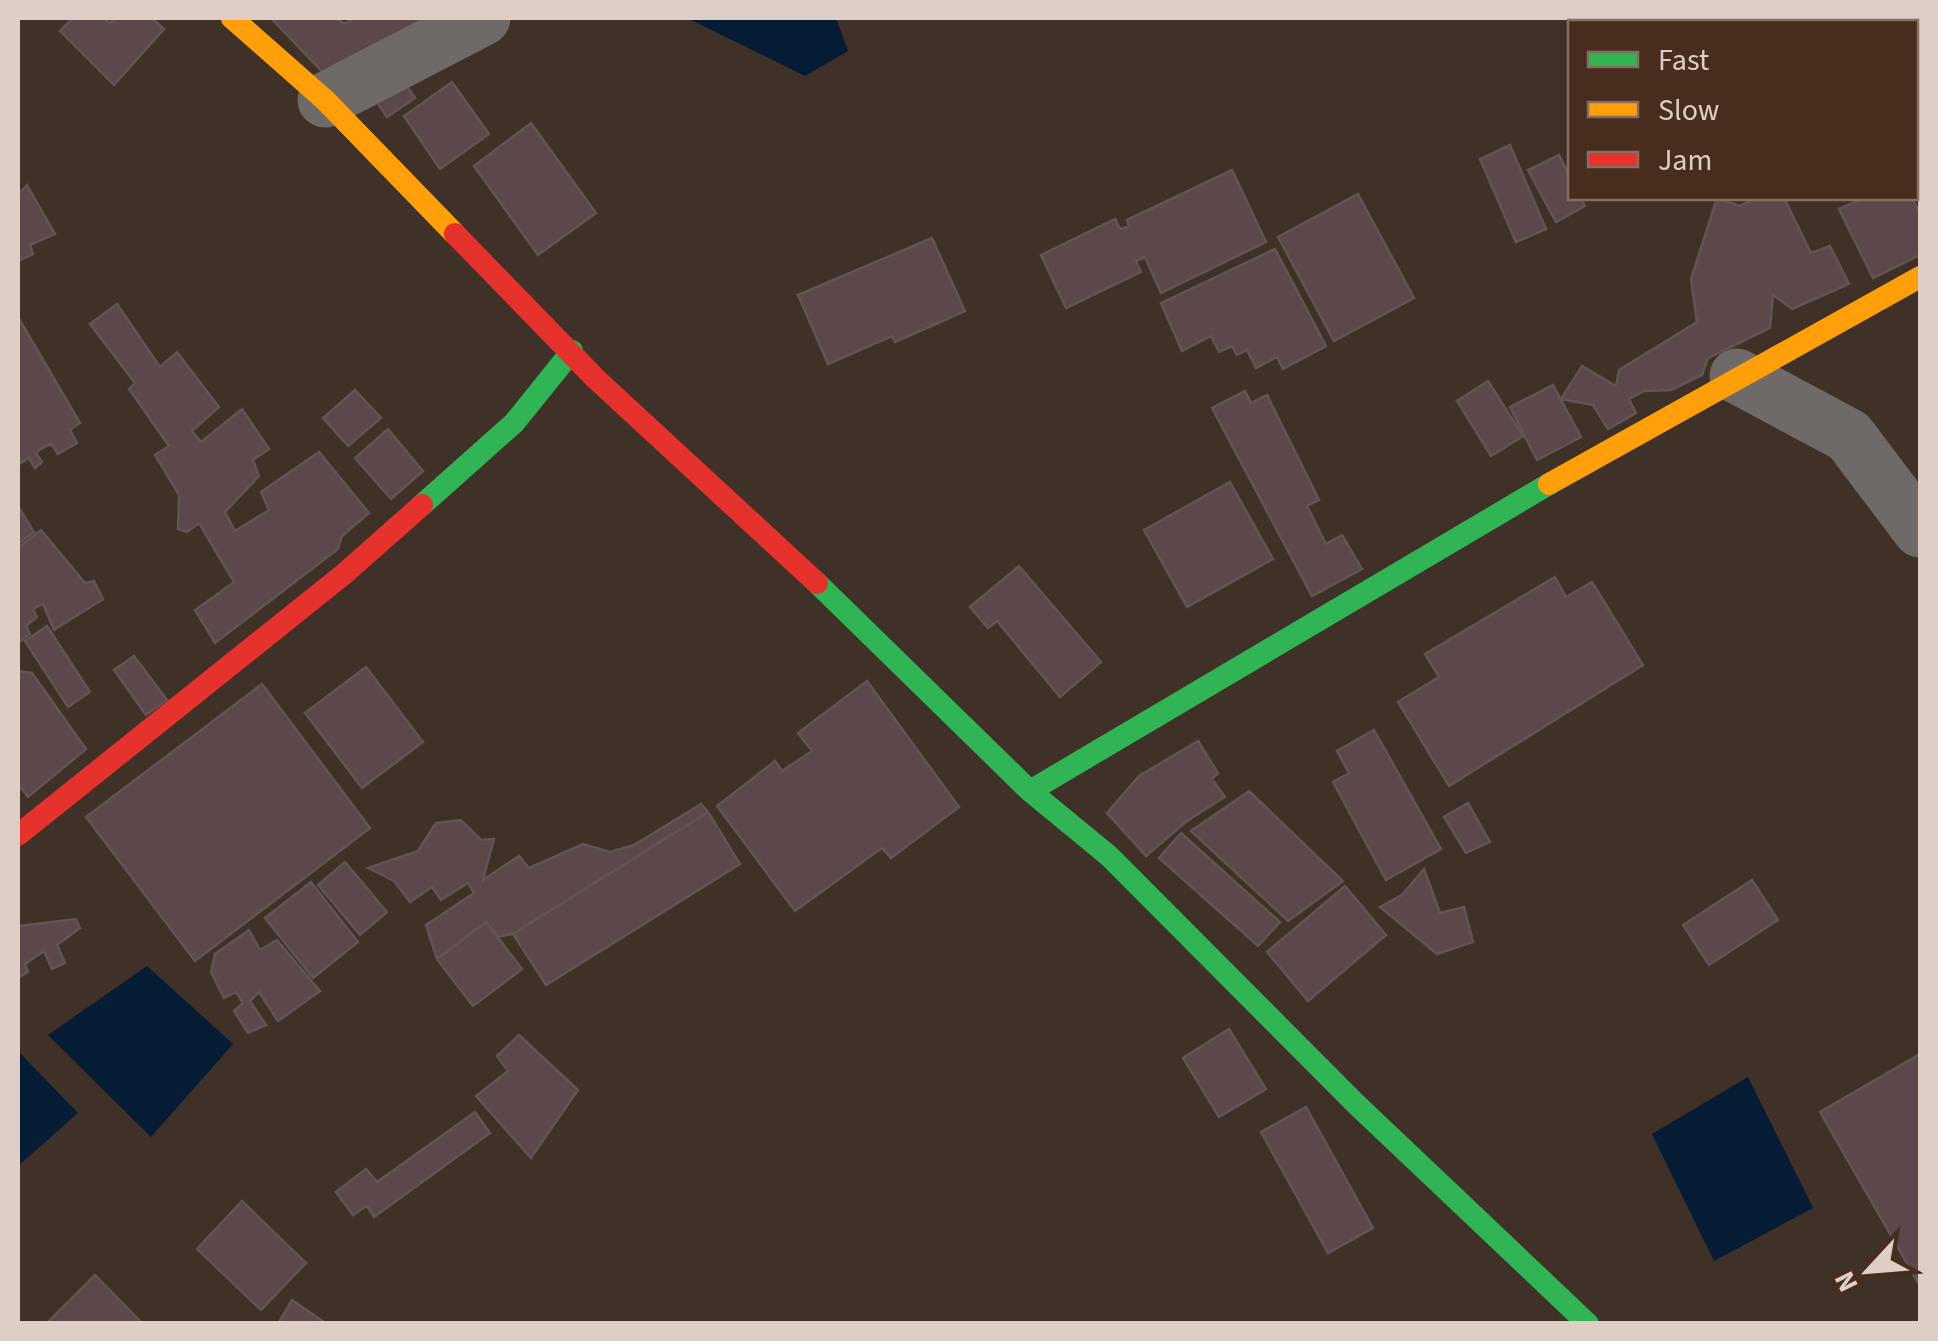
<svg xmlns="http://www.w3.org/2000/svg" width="1938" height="1341" font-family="'Source Sans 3',sans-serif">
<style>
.water{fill:#061b34}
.building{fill:#5c484a;stroke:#615452;stroke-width:2.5}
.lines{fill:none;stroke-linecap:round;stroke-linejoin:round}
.street{stroke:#6f6967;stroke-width:55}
.fast{stroke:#30b455;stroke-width:22}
.slow{stroke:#ff9f0a;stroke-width:22}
.jam{stroke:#e5322d;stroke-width:22}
</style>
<rect width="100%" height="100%" fill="#3f3028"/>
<path class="water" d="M687,18h149l12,33 -43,25z
M147,966l86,78 -82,93 -103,-102z
M18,1051l60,62 -60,53z
M1748,1077l65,131 -99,53 -62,-127z"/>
<path class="building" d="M73,18h30l7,5 5,-5h37l12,11 -50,56 -54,-54z
M271,18h66l7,6 10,-6h83l-109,60z
M1916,41l4,11v29l-4,2z
M402,79l13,19 -28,19 -13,-19z
M452,82l37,52 -49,35 -36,-53z
M531,123l65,90 -58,42 -64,-89z
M1510,145l36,84 -30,13 -36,-83z
M1559,155l11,22v21h11l4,8 -29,16 -28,-52z
M1232,170l34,72 -105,51 -16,-36 -9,4 5,11 -75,36 -25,-53 74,-36 5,10 9,-3 -2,-6z
M27,185l28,49 -25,11 3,9 -15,7v-66z
M1358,194l56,104 -80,43 -56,-104z
M1717,198l23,8 17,-8h27l27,55 19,-7 19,38 -57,25 -19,-14 -3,33 -62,30 -6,17 -31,15 -27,1 -15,8 7,14 -28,16 -15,-24 -32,-6 21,-33 34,20 3,-16 78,-48 -6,-43z
M1863,198h49l8,16v41l-47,23 -34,-69z
M932,238l33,73 -70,31 -3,-6 -64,28 -30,-69z
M1275,249l51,97 -43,23 -6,-12 -21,11 -9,-18 -10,5 -5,-9 -13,6 -8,-16 -29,15 -21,-48z
M117,304l43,63 17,-15 42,55 -27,24 9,11 41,-33 27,40 -16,11 6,16 -34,36 10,19 34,-21 -8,-18 58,-40 50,61 -27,23 -4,13 -123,94 -20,-33 39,-28 -35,-59 -12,9 -9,-3 1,-34 -24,-40 14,-9 -40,-57 6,-6 -45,-59z
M18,317l62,106 -10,7 7,13 -19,11 -7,-10 -9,4 -6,5 6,9 -7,6 -6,-10 -8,5 -3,-6z
M1488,381l35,55 -32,20 -34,-55z
M1553,385l28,52 -44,23 -27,-53z
M355,390l26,28 -33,28 -25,-28z
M1245,391l6,12 16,-8 52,105 -12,6 19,38 16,-9 20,34 -50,27 -100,-188z
M388,429l35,42 -32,28 -36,-41z
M1230,482l43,77 -86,48 -43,-77z
M18,506l16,26 -16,12z
M41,530l44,53 9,-2 9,18 -49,31 -11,-26 -10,5 4,8 -11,9 4,8 -12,9v-95z
M1019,566l82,96 -41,35 -63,-76 -9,7 -18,-21z
M1555,577l11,20 26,-15 51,83 -194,121 -51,-84 41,-25 -14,-23z
M47,626l43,66 -22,15 -43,-66z
M134,656l33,44 -21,15 -32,-45z
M366,667l57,75 -61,46 -57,-75z
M18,671l14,2 54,76 -58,48 -10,-13z
M867,681l92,126 -68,51 -9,-10 -87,63 -78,-105 58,-45 7,10 30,-20 -14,-18z
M262,684l108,144 -175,133 -109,-144z
M1374,730l67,119 -55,31 -53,-98 16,-9 -12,-22z
M1198,741l20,32 -6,6 13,18 -38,24 -41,35 -39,-43 32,-37z
M1249,791l94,90 -55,40 -97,-90z
M1468,803l22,39 -24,11 -22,-36z
M701,804l7,8 -195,122 -15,3 -12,-15 -49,37 -11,-34 48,-32 -6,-10 -27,17 -9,-13 -22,15 -16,-21 -26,-13 50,-17 18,-28 25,-3 20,20 13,-1 -11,41 36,-24 10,12 54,-24 27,8 24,-7z
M708,812l32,52 -194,121 -33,-51z
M1181,833l99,89 -22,24 -99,-88z
M345,862l42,50 -27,23 -42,-50z
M1424,869l16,44 24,-6 9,35 -36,12 -57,-47 22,-12z
M1752,880l26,40 -69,45 -26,-40z
M311,882l47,60 -45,36 -48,-60z
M1345,886l41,49 -78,66 -41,-49z
M76,919l4,9 -23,17 8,18 -13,6 -8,-18 -19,13 3,8 -10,6v-52z
M486,922l36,47 -49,37 -36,-47z
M249,930l11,20 17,-10 43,51 -42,30 -19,-29 -9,9 16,24 -18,8 -14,-22 9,-8 -7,-11 -12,6 -13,-26 4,-18z
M1229,1029l37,60 -47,28 -36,-59z
M519,1035l59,55 -47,68 -55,-62 32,-25 -11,-15z
M1920,1054v232l-100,-174z
M1306,1107l67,121 -45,25 -67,-121z
M475,1112l15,21 -116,84 -7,-11 -14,9 -17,-23 30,-23 11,13z
M242,1201l64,62 -45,47 -64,-61z
M95,1275l48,49h-97z
M292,1300l35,24h-49z"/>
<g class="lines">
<path class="street" d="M325,100l158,-82
M1737,376l112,60 71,94"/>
<path class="fast" d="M422,505l92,-82 58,-72
M817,583l213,208 79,65 247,248 232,220
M1030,791l519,-307"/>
<path class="slow" d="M232,18l93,82 130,134
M1549,484l371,-207"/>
<path class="jam" d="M455,234l141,145 221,204
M18,835l326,-261 78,-69"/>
</g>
<rect width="1938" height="1341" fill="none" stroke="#dfcec5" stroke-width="40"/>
<rect x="1568" y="20" width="350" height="180" fill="#482d1f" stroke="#846d61" stroke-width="2.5"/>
<rect x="1588" y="52" width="50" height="15" fill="#30b455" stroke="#846d61" stroke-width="2.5"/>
<text x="1658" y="70" font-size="30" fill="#dfcec5">Fast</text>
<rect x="1588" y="102" width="50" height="15" fill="#ff9f0a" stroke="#846d61" stroke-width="2.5"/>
<text x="1658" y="120" font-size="30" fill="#dfcec5">Slow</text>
<rect x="1588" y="152" width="50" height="15" fill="#e5322d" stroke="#846d61" stroke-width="2.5"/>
<text x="1658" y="170" font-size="30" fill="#dfcec5">Jam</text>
<g transform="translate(1868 1271) rotate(244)" stroke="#482d1f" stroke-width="8" paint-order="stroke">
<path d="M0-8L18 38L0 25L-18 38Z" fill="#dfcec5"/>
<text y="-15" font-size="28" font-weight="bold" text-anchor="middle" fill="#dfcec5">N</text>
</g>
</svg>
